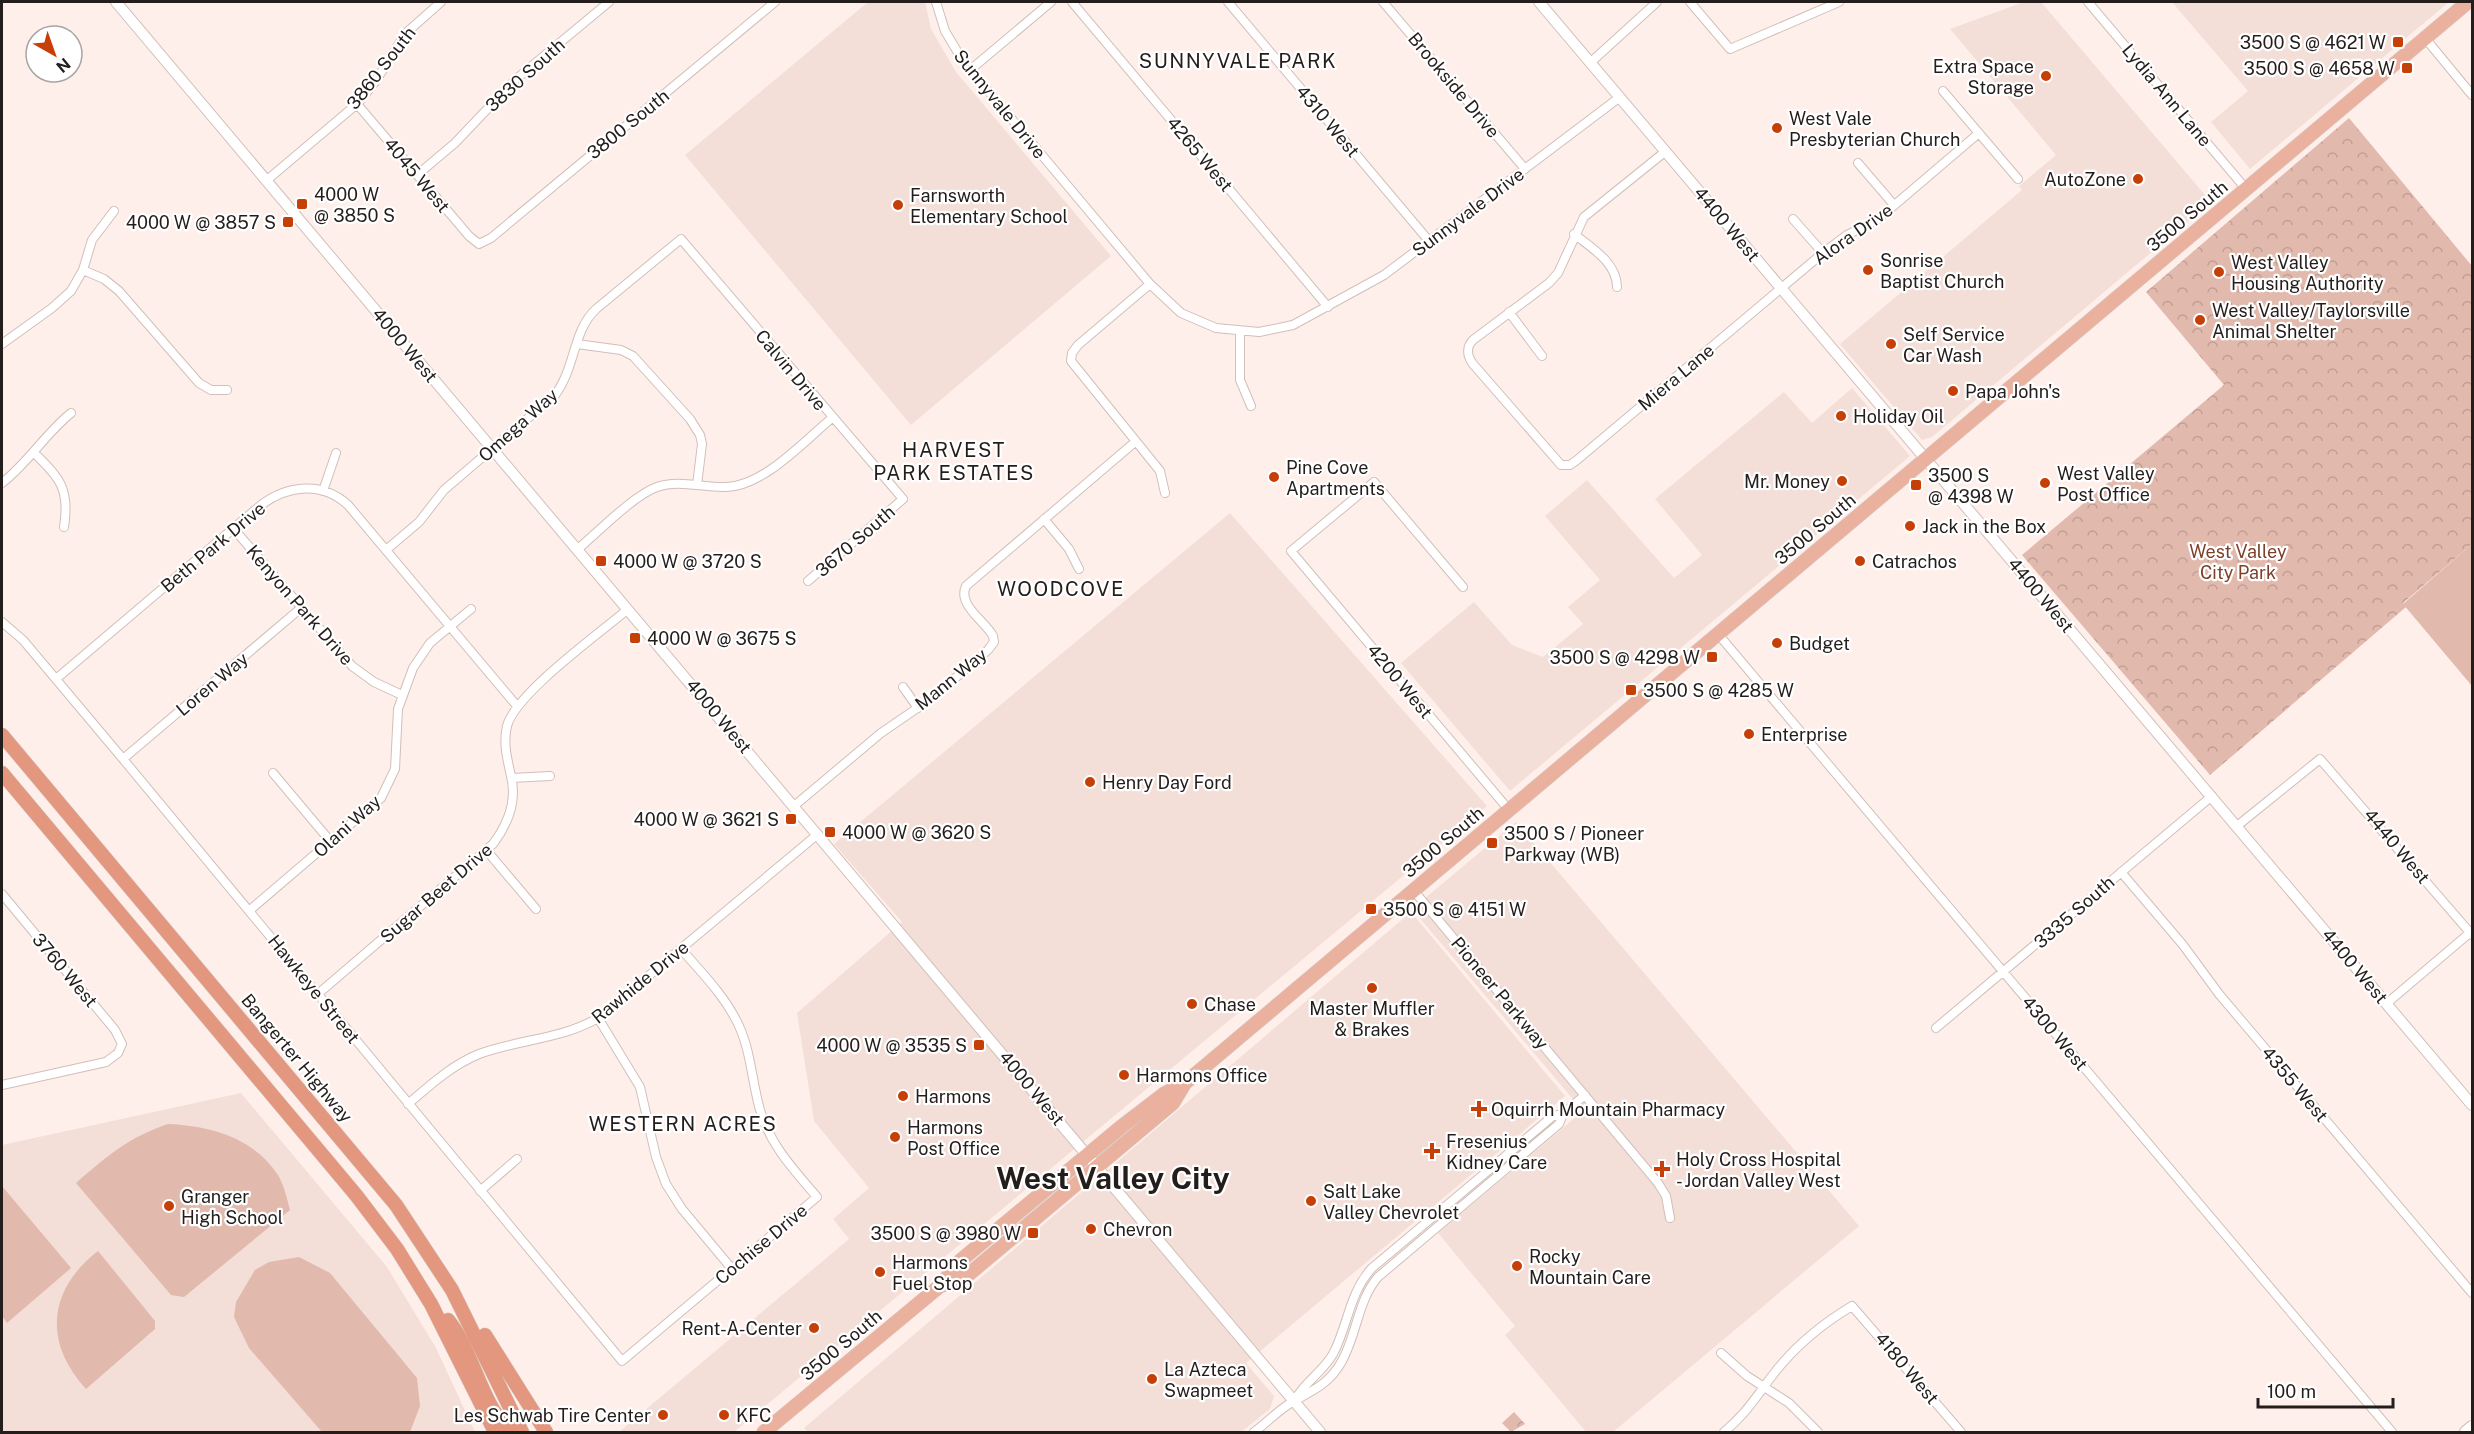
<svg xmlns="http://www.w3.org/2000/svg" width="2474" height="1434" font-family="'Public Sans',sans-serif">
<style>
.built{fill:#f3ded8}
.grass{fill:#e1b9ad}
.park{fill:url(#park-crowns)}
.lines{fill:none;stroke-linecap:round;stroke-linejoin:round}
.minor-casing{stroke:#d1bfb9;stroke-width:10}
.tertiary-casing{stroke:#d1bfb9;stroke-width:12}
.secondary-casing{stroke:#d1bfb9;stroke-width:14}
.primary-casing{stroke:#d3d2d1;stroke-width:15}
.trunk-casing{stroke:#d3d2d1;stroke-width:15}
.minor{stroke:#fff;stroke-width:8}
.tertiary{stroke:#fff;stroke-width:10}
.secondary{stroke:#fff;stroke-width:12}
.primary{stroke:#ebb19f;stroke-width:14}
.trunk{stroke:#e4977f;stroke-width:14}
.poi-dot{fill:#c63f07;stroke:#fff;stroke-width:2}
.labels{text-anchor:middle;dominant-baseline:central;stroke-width:4.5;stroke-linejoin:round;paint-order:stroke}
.poi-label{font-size:18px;fill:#231d1b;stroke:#fff;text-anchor:start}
.street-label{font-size:18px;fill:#231d1b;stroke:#fff}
.park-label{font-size:18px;fill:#7e3f2b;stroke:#fff}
.neighbourhood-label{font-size:20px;letter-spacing:1.5px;fill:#231d1b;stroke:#fff}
.town-label{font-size:30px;font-weight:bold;fill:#231d1b;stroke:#fff}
</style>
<defs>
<pattern id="park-crowns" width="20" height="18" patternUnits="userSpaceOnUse" patternTransform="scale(1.5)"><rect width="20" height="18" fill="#e1b9ad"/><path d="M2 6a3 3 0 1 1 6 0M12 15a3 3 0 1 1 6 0" fill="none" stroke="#c19f94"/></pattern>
</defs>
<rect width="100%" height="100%" fill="#ffefeb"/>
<path class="built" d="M868,2h57l6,27 25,43 155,184 -200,169 -226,-270z
M2024,2h17l170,200 -279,235 -10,3 -82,-96 182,-154 -3,-4 37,-31 -106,-126z
M2172,2h277l-199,167 -39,-47 37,-31z
M1852,388l58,68 -400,335 -109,-128 73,-61 38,43 31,12 40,-33 -15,-17 32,-27 -55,-64 42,-36 87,98 28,-23 -47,-56 129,-107 28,31z
M1230,513l257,293 -753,626h-115l230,-193 -16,-20 36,-31 -55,-67 -17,-108 105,-91 -68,-78z
M1516,822l343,404 -246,206h-27l-81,-97 10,-9 -77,-93 145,-122 -171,-202z
M1411,912l154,184 -319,267 28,33 -4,13 -29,23h-433l-4,-4z
M241,1093l146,174 49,81 39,84h-473v-287z"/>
<path class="grass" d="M2472,544v142l-69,-82z
M168,1124c42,2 85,13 110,51 6,10 9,24 12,35l-106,87 -13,-2 -95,-112c31,-27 53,-46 92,-59z
M2,1186l69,82 -64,55 -5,-7z
M98,1251l57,70v8l-69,60c-43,-47 -38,-99 12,-138z
M299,1257l31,16 87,105 3,28 -10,26h-88l-73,-84 -15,-31 2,-15 19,-32 14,-8z"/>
<path class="park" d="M2349,118l123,148v278l-69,59 3,4 -196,168 -188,-220 202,-170 -78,-93z
M1514,1412l11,12 -14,8 -9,-9z"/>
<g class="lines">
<defs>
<path id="minor" d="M936,2l9,29 18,30 187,223 31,29 35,15 43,4 34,-7 91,-50 236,-178
M1072,2l256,305
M1228,2l201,239
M1383,2l142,167
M1690,2l40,47 109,-47
M2088,2l158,187
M2425,38l47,57
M1591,62l66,-60
M970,70l81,-68
M1943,91l75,88
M357,104l112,132 10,8 12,-6 284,-236
M1666,151l-82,66 -26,56 -9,10 -76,57c-7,7 -6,16 0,24l88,101h9l7,-5 246,-207 24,-18 30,-15 102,-87
M1858,163l36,42
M417,175l38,-32 60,-63 94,-78
M267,180l90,-76 18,-22 31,-49 35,-31
M1793,219l30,34
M1574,234c18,14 43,29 43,53
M83,270l21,9 15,12 80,92 12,7h16
M1150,284l-72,61 -6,8 -1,8 89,110 5,22
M1509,312l33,44
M1240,332v48l11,26
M2,344l50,-36 19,-17 12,-21 9,-30 22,-29
M577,344l44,6 12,6 57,63 10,16 2,9 -5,41
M34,453c26,24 36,37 30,74
M2,483c26,-20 43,-49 69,-70
M323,491l13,-38
M1044,519l25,30 10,20
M233,528l119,138 22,16 28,13
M578,549c20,-17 56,-54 79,-62 21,-8 47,1 69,0 38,-1 78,-46 106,-69
M386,550l33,-28 25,-32 111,-95c21,-28 17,-63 41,-86l85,-70 222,260 -95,82
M1463,587l-89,-105 -83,69 218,259
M2,622l21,18 100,119 499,602 195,-164c-23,-27 -47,-52 -57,-87 -8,-28 -9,-58 -21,-84 -13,-29 -37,-53 -58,-77
M1718,634l674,798
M56,679l205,-174c27,-20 61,-24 87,0l169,201
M903,687l15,21
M123,759l178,-151
M273,773l58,69
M512,778l38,-2
M794,806l87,-73 51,-35 56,-48 6,-8 -1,-6c-8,-15 -36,-31 -27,-50l169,-144
M2237,826l83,-67 152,176
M487,851l49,58
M2121,872l62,73 36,49 253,299
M1414,891l244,292 8,13 4,22
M2,894l113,136 7,14 -4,9 -12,9 -104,23
M250,910l131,-112 14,-29 3,-60 15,-41 17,-25 41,-34
M319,993l174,-149c15,-20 24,-44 18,-68 -4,-18 -8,-33 -4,-50 9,-33 92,-92 121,-117
M2386,1004l86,-73
M598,1018l42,69 16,70 10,27 16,25 50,60
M1936,1028l276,-232
M408,1104c22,-19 44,-39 71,-50 40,-15 81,-14 119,-36l220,-184
M480,1191l37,-32
M1721,1353l26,23 42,27 29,29
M1294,1401c11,-20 28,-28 39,-47 15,-28 16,-61 39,-86l181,-152 10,-2
M1254,1432c13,-9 25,-23 40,-31 20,-11 36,-18 48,-40 15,-27 16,-61 36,-84l181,-153 4,-10 22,-19
M1724,1432c22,-18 31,-34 48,-56 21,-28 50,-52 80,-70l109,126"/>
<path id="tertiary" d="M116,2l1204,1430
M1539,2l933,1103"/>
<path id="secondary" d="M2466,1432l6,-5"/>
<path id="primary" d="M941,1285l11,-1 17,-10 204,-171 12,-20
M764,1432l177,-147 19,-24 161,-134 43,-33 21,-11 1283,-1081"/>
<path id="trunk" d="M2,735l394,470 56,85 70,142
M2,773l354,422 41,54 34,55 64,128
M448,1320c26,32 33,86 63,112
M485,1335l61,97"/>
</defs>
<use href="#minor" class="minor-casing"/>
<use href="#tertiary" class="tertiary-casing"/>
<use href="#secondary" class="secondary-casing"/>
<use href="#primary" class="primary-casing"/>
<use href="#trunk" class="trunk-casing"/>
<use href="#minor" class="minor"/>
<use href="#tertiary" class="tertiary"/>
<use href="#secondary" class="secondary"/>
<use href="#primary" class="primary"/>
<use href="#trunk" class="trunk"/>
</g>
<g class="poi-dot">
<rect x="2392" y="36" width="12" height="12" rx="3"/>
<rect x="2401" y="62" width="12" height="12" rx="3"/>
<circle cx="2046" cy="76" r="6"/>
<circle cx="1777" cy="128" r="6"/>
<circle cx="2138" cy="179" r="6"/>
<rect x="296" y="198" width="12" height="12" rx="3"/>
<circle cx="898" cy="205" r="6"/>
<rect x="282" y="216" width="12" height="12" rx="3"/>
<circle cx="1868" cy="270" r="6"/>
<circle cx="2219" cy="272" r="6"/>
<circle cx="2200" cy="320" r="6"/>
<circle cx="1891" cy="344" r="6"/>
<circle cx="1953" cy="391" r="6"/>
<circle cx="1841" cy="416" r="6"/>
<circle cx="1274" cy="477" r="6"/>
<circle cx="1842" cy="481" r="6"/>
<circle cx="2045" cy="483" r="6"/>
<rect x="1910" y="479" width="12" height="12" rx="3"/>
<circle cx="1910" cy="526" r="6"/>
<rect x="595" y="555" width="12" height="12" rx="3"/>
<circle cx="1860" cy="561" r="6"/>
<rect x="629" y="632" width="12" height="12" rx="3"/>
<circle cx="1777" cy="643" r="6"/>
<rect x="1706" y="651" width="12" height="12" rx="3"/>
<rect x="1625" y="684" width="12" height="12" rx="3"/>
<circle cx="1749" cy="734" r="6"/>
<circle cx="1090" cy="782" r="6"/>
<rect x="785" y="813" width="12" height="12" rx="3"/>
<rect x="824" y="826" width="12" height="12" rx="3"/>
<rect x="1486" y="837" width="12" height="12" rx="3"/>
<rect x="1365" y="903" width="12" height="12" rx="3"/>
<circle cx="1372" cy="988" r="6"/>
<circle cx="1192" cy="1004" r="6"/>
<rect x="973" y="1039" width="12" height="12" rx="3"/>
<circle cx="1124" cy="1075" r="6"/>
<circle cx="903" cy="1096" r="6"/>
<path d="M1476 1100h6v6h6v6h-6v6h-6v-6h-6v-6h6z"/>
<circle cx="895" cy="1137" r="6"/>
<path d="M1429 1142h6v6h6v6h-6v6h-6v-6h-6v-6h6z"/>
<path d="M1659 1160h6v6h6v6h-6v6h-6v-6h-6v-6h6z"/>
<circle cx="1311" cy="1201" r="6"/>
<circle cx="169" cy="1206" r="6"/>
<circle cx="1091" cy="1229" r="6"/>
<rect x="1027" y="1227" width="12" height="12" rx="3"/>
<circle cx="1517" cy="1266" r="6"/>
<circle cx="880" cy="1272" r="6"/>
<circle cx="814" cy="1328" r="6"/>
<circle cx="1152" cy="1379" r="6"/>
<circle cx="663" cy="1415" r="6"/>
<circle cx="724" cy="1415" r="6"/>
</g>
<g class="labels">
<g class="poi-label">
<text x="2386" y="42" text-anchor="end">3500 S @ 4621 W</text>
<text x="2034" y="66" text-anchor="end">Extra Space<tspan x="2034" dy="21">Storage</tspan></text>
<text x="2395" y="68" text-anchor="end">3500 S @ 4658 W</text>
<text x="1789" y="118">West Vale<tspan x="1789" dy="21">Presbyterian Church</tspan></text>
<text x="2126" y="179" text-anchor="end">AutoZone</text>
<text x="314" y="194">4000 W<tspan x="314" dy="21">@ 3850 S</tspan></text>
<text x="910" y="195">Farnsworth<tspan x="910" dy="21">Elementary School</tspan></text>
<text x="276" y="222" text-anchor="end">4000 W @ 3857 S</text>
<text x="1880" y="260">Sonrise<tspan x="1880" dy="21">Baptist Church</tspan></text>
<text x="2231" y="262">West Valley<tspan x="2231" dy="21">Housing Authority</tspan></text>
<text x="2212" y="310">West Valley/Taylorsville<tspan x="2212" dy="21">Animal Shelter</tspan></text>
<text x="1903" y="334">Self Service<tspan x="1903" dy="21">Car Wash</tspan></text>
<text x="1965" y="391">Papa John's</text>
<text x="1853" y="416">Holiday Oil</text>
<text x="1286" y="467">Pine Cove<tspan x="1286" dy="21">Apartments</tspan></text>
<text x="2057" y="473">West Valley<tspan x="2057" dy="21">Post Office</tspan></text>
<text x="1928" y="475">3500 S<tspan x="1928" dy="21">@ 4398 W</tspan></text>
<text x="1830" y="481" text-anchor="end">Mr. Money</text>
<text x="1922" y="526">Jack in the Box</text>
<text x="613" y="561">4000 W @ 3720 S</text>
<text x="1872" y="561">Catrachos</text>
<text x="647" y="638">4000 W @ 3675 S</text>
<text x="1789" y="643">Budget</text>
<text x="1700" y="657" text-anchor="end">3500 S @ 4298 W</text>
<text x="1643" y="690">3500 S @ 4285 W</text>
<text x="1761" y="734">Enterprise</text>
<text x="1102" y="782">Henry Day Ford</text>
<text x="779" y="819" text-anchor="end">4000 W @ 3621 S</text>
<text x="842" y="832">4000 W @ 3620 S</text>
<text x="1504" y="833">3500 S / Pioneer<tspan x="1504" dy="21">Parkway (WB)</tspan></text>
<text x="1383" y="909">3500 S @ 4151 W</text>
<text x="1204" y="1004">Chase</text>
<text x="1372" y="1008" text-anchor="middle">Master Muffler<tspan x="1372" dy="21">&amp; Brakes</tspan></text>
<text x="967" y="1045" text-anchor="end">4000 W @ 3535 S</text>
<text x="1136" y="1075">Harmons Office</text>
<text x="915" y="1096">Harmons</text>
<text x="1491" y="1109">Oquirrh Mountain Pharmacy</text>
<text x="907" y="1127">Harmons<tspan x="907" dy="21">Post Office</tspan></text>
<text x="1446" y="1141">Fresenius<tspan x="1446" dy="21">Kidney Care</tspan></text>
<text x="1676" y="1159">Holy Cross Hospital<tspan x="1676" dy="21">- Jordan Valley West</tspan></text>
<text x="1323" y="1191">Salt Lake<tspan x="1323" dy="21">Valley Chevrolet</tspan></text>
<text x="181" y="1196">Granger<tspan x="181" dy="21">High School</tspan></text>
<text x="1103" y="1229">Chevron</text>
<text x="1021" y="1233" text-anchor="end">3500 S @ 3980 W</text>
<text x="1529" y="1256">Rocky<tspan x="1529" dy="21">Mountain Care</tspan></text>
<text x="892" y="1262">Harmons<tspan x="892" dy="21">Fuel Stop</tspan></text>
<text x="802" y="1328" text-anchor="end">Rent-A-Center</text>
<text x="1164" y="1369">La Azteca<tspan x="1164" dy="21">Swapmeet</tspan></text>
<text x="651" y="1415" text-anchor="end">Les Schwab Tire Center</text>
<text x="736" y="1415">KFC</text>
</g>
<g class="street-label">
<text transform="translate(381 68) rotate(-52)">3860 South</text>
<text transform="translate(525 75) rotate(-42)">3830 South</text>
<text transform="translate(1454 85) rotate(50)">Brookside Drive</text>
<text transform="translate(2167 95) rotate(50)">Lydia Ann Lane</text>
<text transform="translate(1000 104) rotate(51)">Sunnyvale Drive</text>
<text transform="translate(1328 121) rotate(50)">4310 West</text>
<text transform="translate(628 124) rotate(-39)">3800 South</text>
<text transform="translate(1200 154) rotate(50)">4265 West</text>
<text transform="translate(417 175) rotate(50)">4045 West</text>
<text transform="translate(1468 212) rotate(-37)">Sunnyvale Drive</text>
<text transform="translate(2187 216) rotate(-40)">3500 South</text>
<text transform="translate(1727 224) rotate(50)">4400 West</text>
<text transform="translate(1853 234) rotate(-35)">Alora Drive</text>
<text transform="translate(405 345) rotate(50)">4000 West</text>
<text transform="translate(791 370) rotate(50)">Calvin Drive</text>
<text transform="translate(1676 377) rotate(-40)">Miera Lane</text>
<text transform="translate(518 425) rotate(-42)">Omega Way</text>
<text transform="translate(1815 529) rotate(-40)">3500 South</text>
<text transform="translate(855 541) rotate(-41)">3670 South</text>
<text transform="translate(213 547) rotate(-40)">Beth Park Drive</text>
<text transform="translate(2041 595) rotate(50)">4400 West</text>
<text transform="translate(300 605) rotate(49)">Kenyon Park Drive</text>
<text transform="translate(951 679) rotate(-39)">Mann Way</text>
<text transform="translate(1400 681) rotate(50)">4200 West</text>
<text transform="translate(212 684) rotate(-40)">Loren Way</text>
<text transform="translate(719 716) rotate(50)">4000 West</text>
<text transform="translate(347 826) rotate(-42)">Olani Way</text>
<text transform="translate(1443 842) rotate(-40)">3500 South</text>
<text transform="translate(2397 846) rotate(50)">4440 West</text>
<text transform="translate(436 893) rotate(-41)">Sugar Beet Drive</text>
<text transform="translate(2074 912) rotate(-41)">3335 South</text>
<text transform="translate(2355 966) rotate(50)">4400 West</text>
<text transform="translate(65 970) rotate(50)">3760 West</text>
<text transform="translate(640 982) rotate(-39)">Rawhide Drive</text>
<text transform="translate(314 989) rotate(51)">Hawkeye Street</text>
<text transform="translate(1500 993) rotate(50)">Pioneer Parkway</text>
<text transform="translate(2055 1033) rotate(50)">4300 West</text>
<text transform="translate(297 1058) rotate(50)">Bangerter Highway</text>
<text transform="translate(2295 1084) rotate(50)">4355 West</text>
<text transform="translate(1032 1088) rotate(50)">4000 West</text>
<text transform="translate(761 1244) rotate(-40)">Cochise Drive</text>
<text transform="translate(841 1345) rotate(-40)">3500 South</text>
<text transform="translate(1907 1368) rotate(50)">4180 West</text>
</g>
<g class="park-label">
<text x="2238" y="551">West Valley<tspan x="2238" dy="21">City Park</tspan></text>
</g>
<g class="neighbourhood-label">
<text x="1238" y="61">SUNNYVALE PARK</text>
<text x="954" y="450">HARVEST<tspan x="954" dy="23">PARK ESTATES</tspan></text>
<text x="1061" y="589">WOODCOVE</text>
<text x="683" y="1124">WESTERN ACRES</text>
</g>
<g class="town-label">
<text x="1113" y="1178">West Valley City</text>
</g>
</g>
<rect width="2474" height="1434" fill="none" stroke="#231d1b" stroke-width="6"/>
<g transform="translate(54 54) rotate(140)"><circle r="28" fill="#ffffff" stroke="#a7a5a4" stroke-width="1.5"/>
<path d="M0-4.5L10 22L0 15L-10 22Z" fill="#c63f07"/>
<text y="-9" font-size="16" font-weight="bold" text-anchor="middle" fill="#231d1b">N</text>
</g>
<path d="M2258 1398v9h135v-9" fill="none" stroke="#231d1b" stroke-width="3"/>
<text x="2267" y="1398" font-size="18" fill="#231d1b" stroke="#ffffff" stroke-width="4.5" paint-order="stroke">100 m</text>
</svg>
